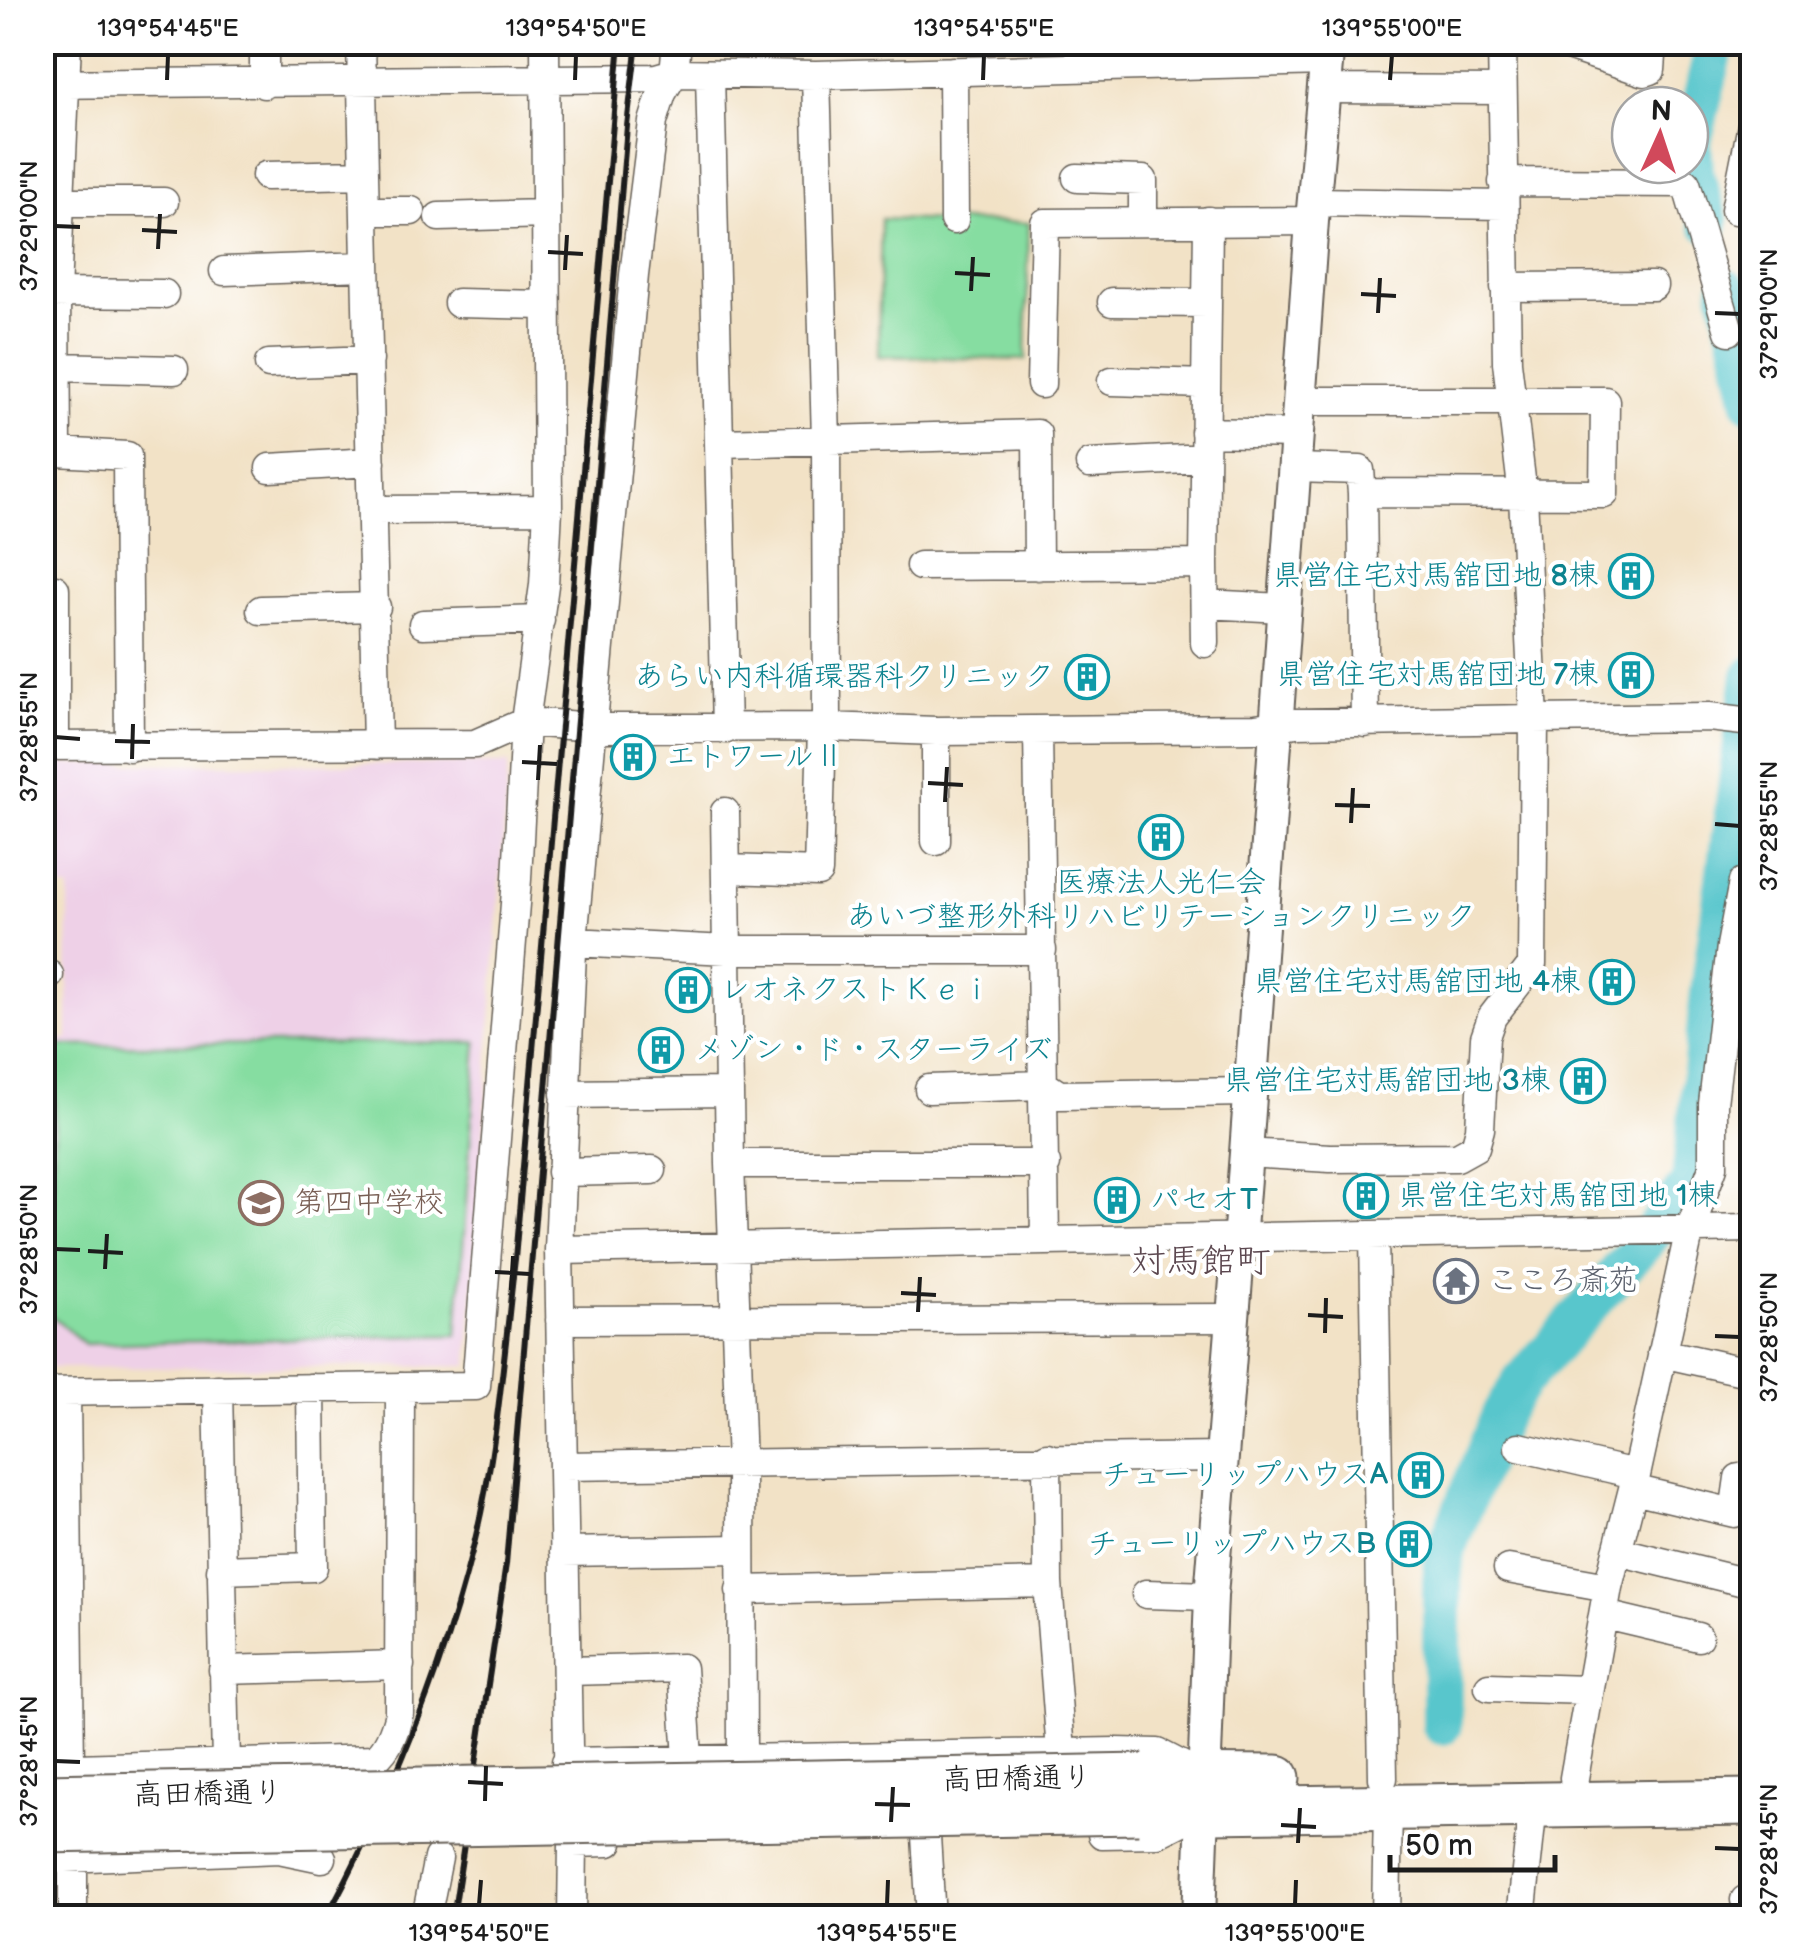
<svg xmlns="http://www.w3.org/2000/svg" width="1795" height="1960" font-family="'Balsamiq Sans','Klee One',sans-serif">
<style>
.built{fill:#eed0e7}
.green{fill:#86dda1;stroke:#517c5e;stroke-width:2.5}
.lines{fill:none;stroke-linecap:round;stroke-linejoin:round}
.river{stroke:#59c6cc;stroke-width:40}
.minor-casing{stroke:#676158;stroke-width:31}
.tertiary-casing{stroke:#676158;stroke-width:36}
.trunk-casing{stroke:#676158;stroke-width:49}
.minor{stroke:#fff;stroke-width:28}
.tertiary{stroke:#fff;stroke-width:32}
.trunk{stroke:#fff;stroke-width:45}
.rail{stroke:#1c1c1c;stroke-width:6}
.trunk-bridge-casing{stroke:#676158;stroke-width:49;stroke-linecap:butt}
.trunk-bridge{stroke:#fff;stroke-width:45}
.ticks{fill:none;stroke:#1c1c1c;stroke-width:4}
.labels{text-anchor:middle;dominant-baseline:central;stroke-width:8;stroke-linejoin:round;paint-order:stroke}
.culture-label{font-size:30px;fill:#0d838f;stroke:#fff;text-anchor:end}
.education-label{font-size:30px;fill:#785e54;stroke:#fff;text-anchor:start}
.worship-label{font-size:30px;fill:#5b616d;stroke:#fff;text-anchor:start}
.street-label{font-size:30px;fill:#1c1c1c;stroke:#fff}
.quarter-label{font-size:35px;fill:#5c4850;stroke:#fff}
.neatline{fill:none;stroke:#1c1c1c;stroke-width:4}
.ticks-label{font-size:25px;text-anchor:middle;fill:#1c1c1c}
</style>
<rect width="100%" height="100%" fill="#fff"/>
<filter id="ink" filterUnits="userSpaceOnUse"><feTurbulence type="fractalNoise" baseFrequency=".01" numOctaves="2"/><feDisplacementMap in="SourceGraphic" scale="20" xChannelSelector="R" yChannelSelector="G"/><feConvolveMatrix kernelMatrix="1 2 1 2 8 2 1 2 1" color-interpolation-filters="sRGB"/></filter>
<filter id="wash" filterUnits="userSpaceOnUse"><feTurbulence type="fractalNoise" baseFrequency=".0048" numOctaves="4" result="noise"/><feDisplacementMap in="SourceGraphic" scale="40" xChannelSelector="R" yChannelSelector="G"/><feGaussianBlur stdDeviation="2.25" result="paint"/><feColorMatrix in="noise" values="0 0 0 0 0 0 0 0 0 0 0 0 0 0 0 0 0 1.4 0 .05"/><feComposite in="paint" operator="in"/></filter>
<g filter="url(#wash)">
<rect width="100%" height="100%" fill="#f2e2c6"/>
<path class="built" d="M42,764h466l-40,602 -425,2v-328h25l1,-152h-26z"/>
<path class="green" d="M881,219l148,4 -3,137 -148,-4z
M477,1042l-20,293 -372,9 -34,-28 5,-270z"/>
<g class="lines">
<path class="river" d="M1709,223l-15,-50 -2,-32 24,-99
M1728,289l24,113
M1442,1725v-144l3,-30 57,-139 20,-31 124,-140 45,-59 19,-190 42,-316"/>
</g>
</g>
<g filter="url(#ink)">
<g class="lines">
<defs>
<path id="minor" d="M67,42l-11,251 1,159 70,4 2,291
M264,42v42
M361,42l16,703
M1556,42l89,30 6,-2 2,-28
M953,71l1,149
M710,74l16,655
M816,75l10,365 1,287
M42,84l614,-6 18,-5 142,2 510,-14
M1323,89l179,1
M266,176l98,-2
M1077,178l66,2v42
M1503,182l183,1 43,148
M61,202h103
M1313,202l191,3
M1735,210l17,-85
M365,211h46
M439,217l107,-3
M224,271l142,-5
M1505,287l148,-1
M42,293l122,1
M1112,302l95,1
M458,303l88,2
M269,364l100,-4
M57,367l117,3
M1112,381l94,3
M1041,384l4,-161 267,-2
M1300,401h305l-1,93 -242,-1 3,230
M1205,432l93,2
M721,443l316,-9 1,132
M1090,464l115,-6
M270,468l101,-6
M1295,468l65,2 2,23
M373,510l175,-1
M1204,564l1,79
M920,566l284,-2 4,-343
M55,589v157
M1205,604l78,4
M261,610l115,-3
M423,624l117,-4
M1038,730l7,510
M42,746l433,-2 50,-22 84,6 218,-1 109,4 320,-3 40,-5 238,-4 175,-2 43,5
M725,812l5,352h316
M936,841v-110
M726,869l92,3 4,-145
M573,942l154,8h315
M42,975h7
M929,1089l115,-4 15,10 190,-3
M565,1094l163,-2
M1246,1153l84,5 127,-1 18,-10 5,-18 5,-92 7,-20 40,-52 2,-246 -11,-223 -16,-134 -5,-320
M730,1164l11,301 1,292
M561,1172l91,-2
M1374,1235l9,543
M559,1250l1193,-22
M560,1320l674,-2
M1662,1353l90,20
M218,1389l8,375
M42,1392l434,-6 41,-507 8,-157 19,-137 4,-76 -3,-467
M66,1392l4,376
M1519,1447l116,27
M1047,1457l1,126 13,169
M563,1466l659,-9
M1633,1489l101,24 5,-35
M1617,1551l135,33
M564,1552l176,-3
M1508,1569l100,18
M221,1570l92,-3 -2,-179
M740,1590l308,-7
M1146,1594l65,2
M1605,1615l93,22
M223,1670l177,-5
M568,1671l114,-3 6,90
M1489,1687l99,3
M566,1762l550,-10 42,1 37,19
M42,1769l333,-10c14,-11 20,-29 24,-46l1,-326
M1574,1778l34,-191 25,-98 57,-260 23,-62v-63l18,-158 12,-64
M569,1801l-10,-551 13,-298 62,-677 19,-153 9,-29 12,-20 3,-31
M1102,1834l56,-1 32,-16
M926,1836l5,82
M42,1859l237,-10 43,9
M1745,1900l7,2
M73,1918v-59
M426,1918l12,-60
M572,1918l1,-75 36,-1
M1386,1918l2,-111
M1521,1918l12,-113"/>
<path id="tertiary" d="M1199,1918l12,-322 35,-443 66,-932 16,-179"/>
<path id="trunk" d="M1144,1777l133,1
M1138,1811l614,-9"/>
</defs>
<use href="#minor" class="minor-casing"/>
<use href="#tertiary" class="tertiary-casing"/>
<use href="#trunk" class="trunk-casing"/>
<use href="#minor" class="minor"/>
<use href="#tertiary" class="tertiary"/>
<use href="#trunk" class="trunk"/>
<path class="rail" d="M326,1918c63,-117 116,-245 148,-374 23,-93 30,-190 41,-285l105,-1217
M453,1918l53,-354 121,-1438 10,-84"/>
<defs>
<path id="trunk-bridge" d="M42,1797l1102,-20
M42,1830l1096,-19"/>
</defs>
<use href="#trunk-bridge" class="trunk-bridge-casing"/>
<use href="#trunk-bridge" class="trunk-bridge"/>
</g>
</g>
<path class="ticks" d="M167,80l1,-25M575,80l1,-25M983,80l1,-25M1390,80l2,-25M55,226l25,1M142,230l35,2M158,249l2,-35M548,252l35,2M565,270l2,-35M955,273l35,2M971,291l2,-34M1361,294l35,2M1378,313l2,-35M1715,313l25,1M55,737l25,2M115,741l35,1M132,759l1,-35M522,762l35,2M538,780l2,-35M928,783l35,2M945,802l2,-35M1335,805l35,1M1351,823l2,-35M1715,824l25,2M55,1249l25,1M88,1251l35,2M105,1269l2,-35M495,1272l35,2M511,1290l2,-34M901,1293l35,2M918,1312l2,-35M1308,1315l35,2M1325,1333l1,-35M1715,1336l25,1M55,1761l25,1M468,1782l35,2M485,1801l1,-35M875,1804l35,1M891,1822l2,-35M1281,1825l35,2M1298,1843l2,-35M1715,1848l25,1M479,1905l2,-25M887,1905l1,-25M1295,1905l1,-25"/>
<defs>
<symbol id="building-ring" viewBox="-11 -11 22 22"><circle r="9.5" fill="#fff" stroke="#0f9aa8" stroke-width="1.5"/><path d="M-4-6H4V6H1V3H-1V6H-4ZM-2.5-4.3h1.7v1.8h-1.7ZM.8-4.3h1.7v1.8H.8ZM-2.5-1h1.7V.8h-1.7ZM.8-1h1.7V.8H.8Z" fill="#0f9aa8"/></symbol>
<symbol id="school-ring" viewBox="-11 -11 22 22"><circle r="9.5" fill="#fff" stroke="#8d6e63" stroke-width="1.5"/><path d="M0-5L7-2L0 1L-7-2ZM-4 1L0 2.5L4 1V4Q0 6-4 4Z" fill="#8d6e63"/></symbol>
<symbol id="temple-ring" viewBox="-11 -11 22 22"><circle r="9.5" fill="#fff" stroke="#6b7280" stroke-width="1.5"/><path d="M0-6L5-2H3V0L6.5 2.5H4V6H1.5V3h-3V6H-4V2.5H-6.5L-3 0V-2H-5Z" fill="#6b7280"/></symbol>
</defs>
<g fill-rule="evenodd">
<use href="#building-ring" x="1606" y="551" width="50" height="50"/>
<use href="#building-ring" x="1606" y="650" width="50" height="50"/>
<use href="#building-ring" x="1062" y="652" width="50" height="50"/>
<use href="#building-ring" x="608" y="732" width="50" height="50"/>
<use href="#building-ring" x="1136" y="812" width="50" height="50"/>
<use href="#building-ring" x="1587" y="957" width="50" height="50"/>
<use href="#building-ring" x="663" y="965" width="50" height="50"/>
<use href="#building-ring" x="636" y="1025" width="50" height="50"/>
<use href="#building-ring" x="1558" y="1056" width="50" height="50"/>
<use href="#building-ring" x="1341" y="1171" width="50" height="50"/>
<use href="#building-ring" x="1092" y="1175" width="50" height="50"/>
<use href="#school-ring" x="236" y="1178" width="50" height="50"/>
<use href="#temple-ring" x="1431" y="1256" width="50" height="50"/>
<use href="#building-ring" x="1396" y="1450" width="50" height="50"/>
<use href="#building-ring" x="1384" y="1519" width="50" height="50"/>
</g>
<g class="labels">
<g class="culture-label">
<text x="1598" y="576">県営住宅対馬舘団地 8棟</text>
<text x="1598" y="675">県営住宅対馬舘団地 7棟</text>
<text x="1054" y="677">あらい内科循環器科クリニック</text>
<text x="666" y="757" text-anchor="start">エトワールⅡ</text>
<text x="1161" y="883" text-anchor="middle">医療法人光仁会<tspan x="1161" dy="34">あいづ整形外科リハビリテーションクリニック</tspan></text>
<text x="1580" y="982">県営住宅対馬舘団地 4棟</text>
<text x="720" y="990" text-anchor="start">レオネクストＫｅｉ</text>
<text x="694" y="1050" text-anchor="start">メゾン・ド・スターライズ</text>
<text x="1550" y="1081">県営住宅対馬舘団地 3棟</text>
<text x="1398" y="1196" text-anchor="start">県営住宅対馬舘団地 1棟</text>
<text x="1150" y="1200" text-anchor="start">パセオT</text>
<text x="1388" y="1475">チューリップハウスA</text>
<text x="1376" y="1544">チューリップハウスB</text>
</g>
<g class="education-label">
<text x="294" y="1203">第四中学校</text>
</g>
<g class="worship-label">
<text x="1488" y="1281">こころ斎苑</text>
</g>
<g class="street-label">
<text transform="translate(1017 1779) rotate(-1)">高田橋通り</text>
<text transform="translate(208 1794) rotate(-1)">高田橋通り</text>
</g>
<g class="quarter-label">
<text x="1201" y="1261">対馬館町</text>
</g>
</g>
<rect width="1795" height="1960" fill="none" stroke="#fff" stroke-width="110"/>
<g transform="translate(1660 135) rotate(3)"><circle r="48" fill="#ffffff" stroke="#a4a4a4" stroke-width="2.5"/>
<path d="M0-8L18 38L0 25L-18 38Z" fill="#d1495b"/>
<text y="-15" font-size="28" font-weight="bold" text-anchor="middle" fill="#1c1c1c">N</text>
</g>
<path d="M1390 1855v15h165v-15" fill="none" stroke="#1c1c1c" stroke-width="5"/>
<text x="1405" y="1855" font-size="30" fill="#1c1c1c" stroke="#ffffff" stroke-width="8" paint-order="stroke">50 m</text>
<rect x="55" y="55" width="1685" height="1850" class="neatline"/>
<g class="ticks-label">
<text x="168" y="36">139°54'45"E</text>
<text x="576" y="36">139°54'50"E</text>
<text x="984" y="36">139°54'55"E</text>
<text x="1392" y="36">139°55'00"E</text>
<text transform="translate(28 226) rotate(-90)" y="9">37°29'00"N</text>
<text transform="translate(1768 314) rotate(-90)" y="9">37°29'00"N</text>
<text transform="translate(28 737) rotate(-90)" y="9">37°28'55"N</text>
<text transform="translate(1768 826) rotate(-90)" y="9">37°28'55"N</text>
<text transform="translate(28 1249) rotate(-90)" y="9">37°28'50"N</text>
<text transform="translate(1768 1337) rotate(-90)" y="9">37°28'50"N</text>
<text transform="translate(28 1761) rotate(-90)" y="9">37°28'45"N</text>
<text transform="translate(1768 1849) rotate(-90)" y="9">37°28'45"N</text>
<text x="479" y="1941">139°54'50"E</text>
<text x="887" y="1941">139°54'55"E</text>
<text x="1295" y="1941">139°55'00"E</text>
</g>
</svg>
